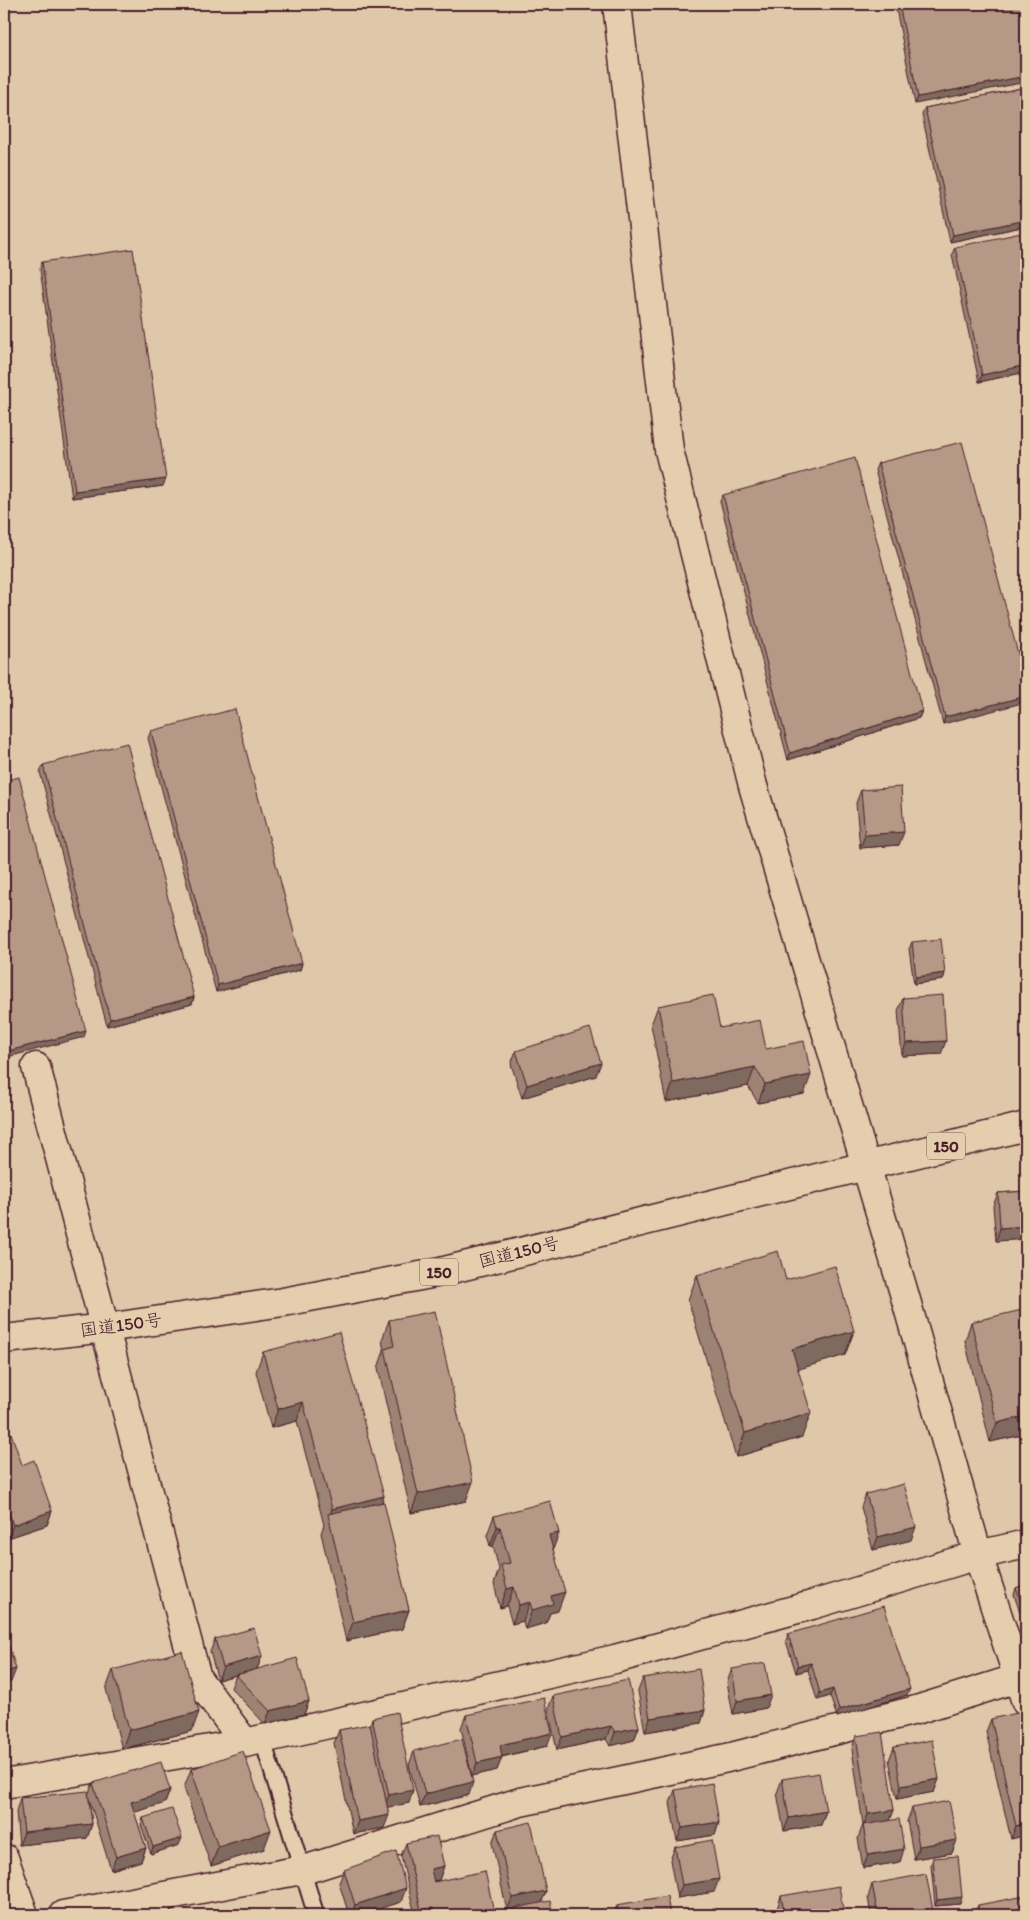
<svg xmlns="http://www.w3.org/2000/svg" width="1030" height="1919" font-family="Itim,'Klee One',sans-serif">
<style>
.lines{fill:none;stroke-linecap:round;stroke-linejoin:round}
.service-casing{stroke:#4a1f2b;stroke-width:19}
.minor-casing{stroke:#4a1f2b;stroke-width:31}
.trunk-casing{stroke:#4a1f2b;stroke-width:31}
.service{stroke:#e5ceae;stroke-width:15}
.minor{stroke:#e5ceae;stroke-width:28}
.trunk{stroke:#e5ceae;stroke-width:28}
.wall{fill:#9c8373;stroke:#4a1f2b}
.shaded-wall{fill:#7f6a5e;stroke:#4a1f2b}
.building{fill:#b59886;stroke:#4a1f2b}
.labels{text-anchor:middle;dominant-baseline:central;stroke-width:4;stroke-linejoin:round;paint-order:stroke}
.shield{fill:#e5ceae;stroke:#785452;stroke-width:1}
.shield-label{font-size:16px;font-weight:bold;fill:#4a1f2b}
.street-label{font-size:18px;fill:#4a1f2b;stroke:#e5ceae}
</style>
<rect width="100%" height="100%" fill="#dfc7a9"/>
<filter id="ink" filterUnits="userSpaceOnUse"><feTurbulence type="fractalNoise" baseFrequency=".02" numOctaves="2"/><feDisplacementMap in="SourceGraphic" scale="10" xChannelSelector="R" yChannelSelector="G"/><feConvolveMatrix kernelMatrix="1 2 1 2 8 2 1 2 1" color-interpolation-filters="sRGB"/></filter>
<g filter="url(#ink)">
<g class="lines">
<defs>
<path id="service" d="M262,1738l54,177
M159,1897l4,18"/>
<path id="minor" d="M617,4l52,446 84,336 151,507 74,262 48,147
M36,1067l161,611 48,65
M4,1784l241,-41 370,-84 197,-54 166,-50 48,-11
M4,1858l20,57
M63,1915l244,-46 213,-67 207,-44 189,-48 102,-32"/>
<path id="trunk" d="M4,1339l102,-11 177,-26 153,-29 590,-147"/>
</defs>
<use href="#service" class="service-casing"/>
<use href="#minor" class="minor-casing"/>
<use href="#trunk" class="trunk-casing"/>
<use href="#service" class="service"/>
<use href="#minor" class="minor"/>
<use href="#trunk" class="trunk"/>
</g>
<path class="wall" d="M895,4h131l-111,100z
M1026,87v139l-76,16 -28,-127 3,-7z
M955,247l71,125 -47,10 -27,-128z
M42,262l121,224 -91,12 -32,-229z
M878,463l148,221 -83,40 -68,-254z
M723,495l199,216 -3,7 -131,42 -68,-259z
M151,731l151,232 -2,7 -84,22 -68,-254z
M43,765l151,232 -2,7 -85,22 -67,-254z
M861,790l38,55 -39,3 -4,-45z
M912,942l33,31 -2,7 -29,4 -5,-35z
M903,998l38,56 -39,2 -4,-45z
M658,1006l62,22 46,21 38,45 -46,9 -10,-17 -82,16 -15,-77z
M516,1051l80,25 -74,22 -11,-34z
M1026,1191v48l-30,2 -3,-35 5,-13z
M697,1275l89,5 68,51 -9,24 -47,14 4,68 -66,20 -48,-157z
M389,1320l77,181 -55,12 -33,-145 6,-17 -2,-11z
M971,1322l55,112 -36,8 -25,-101z
M263,1352l121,144 -2,6 27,108 -7,19 -56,12 -25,-108 3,-8 -27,-104 -26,7 -15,-56z
M4,1436l48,75 -5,14 -39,13 -4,-13z
M866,1494l45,46 -38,10 -12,-43z
M494,1516l65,17 -6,15 5,63 -8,2 -4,10 -21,6 -2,-8 -11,3 -5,-18 -7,2 -6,-24 5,-15 -6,-23h-3l-3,-11z
M1026,1584v46l-12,-35 2,-7z
M788,1634l119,61 -70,22 -7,-21 -13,4 -9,-30 -12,3 -10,-32z
M215,1639l47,17 -5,13 -39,11 -8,-28z
M732,1669l34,39 -33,6 -6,-32z
M113,1670l79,61 -70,18 -16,-60z
M236,1675l73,26 -5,13 -39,10 -34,-36z
M643,1678l62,32 -4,13 -56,9 -7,-41z
M553,1696l86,31 -5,13 -24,6 -4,-7 -49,11 -9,-41z
M466,1715l81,31 -45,11 -5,13 -25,6 -11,-48z
M372,1718l37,85 -22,4 -3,21 -31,6 -19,-91 5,-13 31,-5z
M991,1719l35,116 -15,4 -25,-107z
M856,1736l38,74 -4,10 10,42 -37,6 -5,-30 5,-13 -11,-76z
M894,1747l45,32 -5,13 -37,7 -8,-39z
M414,1751l55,44 -49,12 -11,-42z
M191,1769l73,80 -53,17 -27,-78z
M782,1779l44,32 -5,14 -37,6 -7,-38z
M93,1783l77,7 -5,13 -31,9 12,36 -5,13 -30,9 -22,-71 3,25 -5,14 -68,7 -3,-34 4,-13 68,-3z
M675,1790l44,32 -4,13 -38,6 -7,-38z
M912,1808l45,32 -5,13 -38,6 -7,-38z
M143,1818l36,27 -28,9 -10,-29z
M497,1830l49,61 -5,12 12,12h-41l2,-5 -7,1 -15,-68z
M406,1843l38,23 -5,14 -5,1v1l60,30v3h-79l-14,-59z
M675,1847l39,45 -37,6 -7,-38z
M933,1858l27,46 -25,2 -4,-41z
M344,1870l57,32 -42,13h-10l-10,-32z
M872,1884l62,31h-63l-3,-17z
M781,1896l63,19h-66l-1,-6z
M617,1905l53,10h-57z
M978,1905l48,10h-52z"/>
<path class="shaded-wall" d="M1026,76v6l-111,22 3,-7z
M1026,220v6l-76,16 3,-7z
M1026,365v7l-47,10 3,-7z
M166,479l-3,7 -91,12 3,-7z
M1026,696v6l-83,22 2,-7z
M922,711l-3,7 -131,42 2,-7z
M904,832l-5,13 -39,3 5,-13z
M302,963l-2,7 -84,22 2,-7z
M945,973l-2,7 -29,4 2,-7z
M194,997l-2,7 -85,22 3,-7z
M86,1031l-2,6 -80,21v-6z
M946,1041l-5,13 -39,2 4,-13z
M601,1063l-5,13 -74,22 5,-13z
M755,1067l-7,19 -82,16 7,-19z
M811,1075l-7,19 -46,9 7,-19z
M1026,1226v13l-30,2 4,-13z
M854,1331l-9,24 -62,19 9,-25z
M303,1402l-6,19 -26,7 7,-19z
M811,1413l-9,24 -66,20 9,-24z
M1026,1416v18l-36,8 7,-19z
M473,1482l-7,19 -55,12 7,-19z
M384,1496l-7,19 -48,3 3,-9z
M52,1511l-5,14 -39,13 5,-13z
M497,1527h3l-7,19h-3z
M916,1527l-5,13 -38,10 5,-13z
M559,1533l-7,19 -3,-17z
M514,1587l-7,19 -7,2 7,-19z
M565,1592l-7,19 -8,2 -4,10 -21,6 7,-19 19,-14z
M530,1602l-7,19 -11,3 7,-19z
M409,1610l-7,19 -56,12 7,-19z
M262,1656l-5,13 -39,11 5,-13z
M811,1663l-3,7 -12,3 2,-7z
M16,1669l-5,13 -7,2v-12z
M833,1689l-3,7 -13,4 3,-7z
M910,1689l-3,6 -70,22 2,-7z
M771,1695l-5,13 -33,6 4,-13z
M309,1701l-5,13 -39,10 5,-13z
M705,1710l-4,13 -56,9 5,-14z
M199,1712l-7,19 -70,18 7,-19z
M611,1726l-5,13 -49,11 5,-13z
M639,1727l-5,13 -24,6 5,-14z
M552,1733l-5,13 -52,12 5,-13z
M502,1757l-5,13 -25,6 5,-13z
M939,1779l-5,13 -37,7 4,-13z
M473,1782l-4,13 -49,12 5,-13z
M170,1790l-5,13 -39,12 5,-13z
M413,1790l-4,13 -25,5 5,-13z
M894,1810l-5,13 -26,4 5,-13z
M826,1811l-5,14 -37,6 5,-13z
M389,1815l-5,13 -31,6 5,-13z
M719,1822l-4,13 -38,6 5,-13z
M1026,1823v12l-15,4 5,-13z
M92,1824l-5,14 -68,7 5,-13z
M271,1830l-7,19 -53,17 7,-19z
M182,1838l-3,7 -28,9 2,-7z
M957,1840l-5,13 -38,6 5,-13z
M146,1848l-5,13 -30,9 5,-13z
M904,1849l-4,13 -37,6 5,-13z
M444,1866l-5,14 -12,2 4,-13z
M719,1879l-5,13 -37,6 5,-13z
M406,1888l-5,14 -42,13h-8l4,-10z
M546,1891l-5,13 -26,4 -1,2 -7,1 5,-13z
M962,1897l-2,7 -25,2 2,-6z
M433,1908l-2,7h-11l1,-5z
M494,1912v3h-12z"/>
<path class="building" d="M899,4h127v72l-108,21z
M1026,87v133l-73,15 -28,-127z
M1026,232v133l-44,10 -27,-128z
M133,249l33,230 -91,12 -33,-229z
M962,442l64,242v12l-81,21 -67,-254z
M855,458l67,253 -132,42 -67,-258z
M235,709l67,254 -84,22 -67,-254z
M127,743l67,254 -84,22 -67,-254z
M19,777l67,254 -82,21v-271z
M901,787l3,45 -39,3 -4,-45z
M941,939l4,34 -29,4 -4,-35z
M713,995l7,33 40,-8 6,29 38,-8 7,34 -46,9 -10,-17 -82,16 -15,-77z
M943,995l3,46 -40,2 -3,-45z
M590,1028l11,35 -74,22 -11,-34z
M1026,1191v35l-26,2 -2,-35z
M778,1251l8,29 49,-14 19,65 -62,18 19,64 -66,20 -48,-158z
M1026,1309v107l-29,7 -26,-101z
M435,1311l38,171 -55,12 -33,-145 9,-3 -5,-26z
M339,1332l45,164 -52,13 -29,-107 -25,7 -15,-57z
M11,1433l11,32 12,-5 18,51 -39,14 -9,-27v-62z
M904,1484l12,43 -38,10 -12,-43z
M550,1501l9,32 -10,2 16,57 -14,4 2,8 -21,6 -2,-8 -11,3 -5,-18 -7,2 -6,-24 9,-2 -10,-36h-3l-3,-11z
M384,1502l25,108 -56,12 -25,-108z
M1026,1584v32l-10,-28z
M884,1606l26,83 -71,21 -6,-21 -13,4 -9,-30 -13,3 -10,-32z
M254,1628l8,28 -39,11 -8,-28z
M4,1630l12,39 -12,3z
M182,1651l17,61 -70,18 -16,-60z
M297,1658l12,43 -39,10 -34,-36z
M765,1663l6,32 -34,6 -5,-32z
M699,1669l6,41 -55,8 -7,-40z
M628,1680l11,47 -24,5 -4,-6 -49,11 -9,-41z
M544,1698l8,35 -52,12 2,12 -25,6 -11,-48z
M1026,1711v112l-10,3 -25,-107z
M397,1712l16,78 -24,5 -17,-77z
M370,1724l19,91 -31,6 -19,-91z
M882,1732l12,78 -26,4 -12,-78z
M462,1739l11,43 -48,12 -11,-43z
M932,1740l7,39 -38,7 -7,-39z
M243,1751l28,79 -53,17 -27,-78z
M161,1762l9,28 -39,12 15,46 -30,9 -23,-74z
M819,1773l7,38 -37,7 -7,-39z
M712,1783l7,39 -37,6 -7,-38z
M88,1791l4,33 -68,8 -4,-34z
M949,1801l8,39 -38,6 -7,-38z
M172,1809l10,29 -29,9 -10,-29z
M899,1819l5,30 -36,6 -5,-30z
M531,1822l15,69 -34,7 -15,-68z
M437,1836l7,30 -13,3 3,13 51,-11 9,41 -12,3h-47l-2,-7 -12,2 -15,-67z
M712,1840l7,39 -37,6 -7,-38z
M396,1851l10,37 -51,17 -11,-35z
M958,1856l4,41 -25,3 -4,-42z
M926,1874l8,41h-56l-6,-31z
M839,1886l5,29h-59l-4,-19z
M667,1896l3,19h-51l-2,-10z
M1025,1896l1,8v11h-47l-1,-10z
M550,1901l3,14h-37l-1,-7z"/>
</g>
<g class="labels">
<g class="shield">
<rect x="927" y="1132.5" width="38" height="27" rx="4"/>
<rect x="420" y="1258.5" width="38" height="27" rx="4"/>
</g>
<g class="shield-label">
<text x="946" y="1146">150</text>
<text x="439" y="1272">150</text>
</g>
<g class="street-label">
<text transform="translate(519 1252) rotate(-14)">国道150号</text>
<text transform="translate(121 1325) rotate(-8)">国道150号</text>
</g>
</g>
<rect width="1030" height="1919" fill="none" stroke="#e5ceae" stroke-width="20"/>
<rect x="10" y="10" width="1010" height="1899" fill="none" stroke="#4a1f2b" stroke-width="2" filter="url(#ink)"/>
</svg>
